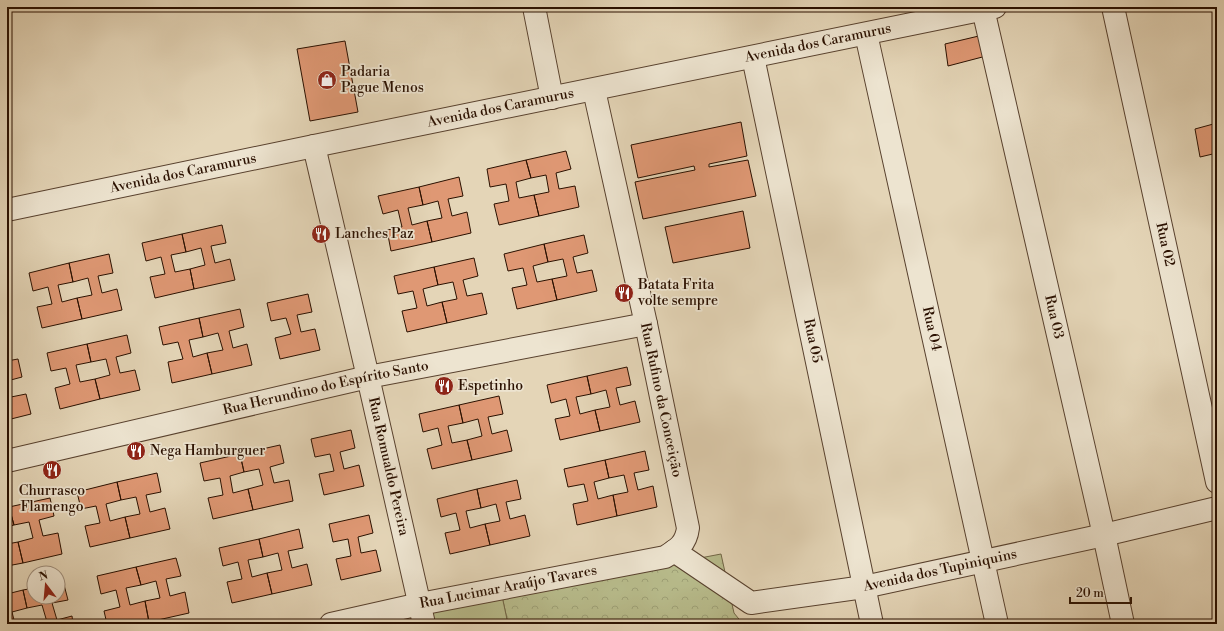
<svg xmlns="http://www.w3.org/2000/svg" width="1224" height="631" font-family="'Libre Bodoni',serif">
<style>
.forest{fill:url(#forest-crowns);stroke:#716646}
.park{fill:#b8bc8c;stroke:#716646}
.building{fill:#df9874;stroke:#2a1000}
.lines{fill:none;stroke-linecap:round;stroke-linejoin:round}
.minor-casing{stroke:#58412e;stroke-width:24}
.minor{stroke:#ede4d0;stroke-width:22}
.labels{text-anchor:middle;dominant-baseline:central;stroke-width:3.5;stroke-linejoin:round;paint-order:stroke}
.street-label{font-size:14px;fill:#2a1000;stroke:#ede4d0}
.poi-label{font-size:14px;fill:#2a1000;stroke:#ede4d0;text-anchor:start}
</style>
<defs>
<pattern id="forest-crowns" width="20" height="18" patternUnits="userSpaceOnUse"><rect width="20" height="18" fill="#b8bc8c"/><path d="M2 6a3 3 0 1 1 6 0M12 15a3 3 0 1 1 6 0" fill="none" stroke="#9ea177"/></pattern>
</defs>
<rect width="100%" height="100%" fill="#e4d5b7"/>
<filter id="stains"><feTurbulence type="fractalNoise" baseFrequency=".005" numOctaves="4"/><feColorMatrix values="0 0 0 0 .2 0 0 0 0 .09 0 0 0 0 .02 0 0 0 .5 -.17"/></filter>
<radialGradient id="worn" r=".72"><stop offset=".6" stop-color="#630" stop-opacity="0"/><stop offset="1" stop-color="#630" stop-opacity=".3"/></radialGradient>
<path class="forest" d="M721,554l13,59 9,11h-235l-6,-28z"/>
<path class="park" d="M502,596l6,28h-75l-2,-8 7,-8z"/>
<path class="building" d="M983,35l7,20 -42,11 -3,-22z
M345,41l13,71 -48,9 -13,-72z
M741,122l6,34 -38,8v3l39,-7 8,36 -113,23 -8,-37 60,-12 -1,-4 -56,12 -7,-33z
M1217,123v30l-17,4 -5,-28z
M566,151l5,18 -15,4 3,16 16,-3 4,21 -40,9 -5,-21 15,-3 -3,-17 -15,3 -5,-18z
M526,160l5,18 -15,4 3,16 15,-3 5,21 -40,9 -5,-21 15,-3 -3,-17 -16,3 -3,-18z
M459,177l4,19 -15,3 4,17 15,-4 4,21 -39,9 -5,-21 15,-3 -4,-17 -15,4 -4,-18z
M419,187l4,18 -15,3 4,17 15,-4 5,21 -41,9 -4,-21 15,-3 -4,-17 -15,4 -5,-18z
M743,211l7,37 -77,15 -8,-36z
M222,225l4,18 -15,3 4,17 15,-4 5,21 -41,9 -4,-20 15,-4 -4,-17 -15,4 -4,-18z
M182,234l4,18 -15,3 4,17 15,-3 4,20 -39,9 -5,-21 15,-3 -4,-17 -15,4 -4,-18z
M584,235l4,18 -15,4 4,16 15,-3 5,21 -40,9 -5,-21 15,-3 -4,-17 -15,3 -4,-18z
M544,244l4,18 -15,4 4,16 15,-3 5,21 -40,9 -5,-21 15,-3 -4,-17 -15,3 -4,-17z
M109,254l4,19 -15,3 4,17 15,-4 5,21 -40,9 -5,-21 15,-3 -4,-17 -15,4 -4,-19z
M474,258l4,18 -15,4 4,16 15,-3 5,21 -40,9 -5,-21 15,-3 -4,-17 -15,3 -4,-18z
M69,263l4,19 -15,3 4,17 15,-4 5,21 -40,9 -5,-21 15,-3 -4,-17 -15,4 -4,-18z
M434,267l4,18 -15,4 4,17 15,-4 5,21 -40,9 -5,-21 15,-3 -4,-17 -15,3 -4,-18z
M308,294l4,18 -15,3 4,17 14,-3 5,21 -40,9 -5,-21 16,-4 -5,-16 -15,3 -4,-18z
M240,309l4,18 -15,4 4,17 14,-4 5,21 -40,9 -5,-21 16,-3 -5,-17 -15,4 -4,-19z
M199,318l4,19 -14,3 4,17 14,-4 5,21 -40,9 -4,-21 15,-3 -5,-17 -15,3 -4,-18z
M127,335l4,18 -15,4 4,16 15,-3 5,20 -40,9 -5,-20 15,-4 -4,-16 -15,3 -4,-18z
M87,344l4,18 -15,3 4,17 15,-3 5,20 -40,10 -5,-21 15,-4 -4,-16 -15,3 -4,-18z
M18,359l4,18 -15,4v-20z
M627,367l4,18 -15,3 4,17 15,-4 5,21 -40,9 -5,-21 15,-3 -4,-17 -15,4 -4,-18z
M587,376l4,18 -15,3 4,17 15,-4 5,21 -40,9 -5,-21 15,-3 -4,-17 -15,4 -4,-18z
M7,381l4,16 15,-3 5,20 -24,6z
M499,396l4,18 -15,3 4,17 15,-4 5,21 -40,9 -5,-20 15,-4 -4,-17 -15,4 -4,-18z
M459,405l4,18 -15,3 4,17 15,-3 5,20 -40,9 -5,-20 15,-4 -4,-17 -15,4 -4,-18z
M351,430l4,18 -15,4 4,17 15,-4 5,21 -40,9 -5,-21 15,-3 -4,-17 -15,3 -4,-18z
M280,445l4,18 -14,4 4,16 15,-3 4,21 -40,9 -5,-21 15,-4 -4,-16 -15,3 -4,-18z
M645,451l4,19 -15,3 4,17 15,-4 4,21 -40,9 -4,-21 15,-3 -4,-17 -15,3 -4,-18z
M240,454l4,18 -14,4 3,17 15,-4 5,21 -40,9 -5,-21 15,-3 -3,-17 -16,3 -4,-18z
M605,460l4,18 -15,4 4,17 15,-4 4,21 -40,9 -4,-21 15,-3 -4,-17 -16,3 -4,-18z
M157,473l4,19 -15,3 4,17 15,-4 5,21 -40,9 -5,-21 15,-3 -4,-17 -15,3 -4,-18z
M517,480l4,19 -15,3 4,17 15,-4 5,21 -40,9 -5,-21 15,-3 -4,-17 -15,4 -4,-19z
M117,482l4,18 -15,4 4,17 15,-4 5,21 -40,9 -5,-21 15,-3 -4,-17 -15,3 -4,-17z
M477,489l4,19 -15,3 4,17 15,-4 5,21 -40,9 -5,-21 15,-3 -4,-17 -15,4 -4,-18z
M50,498l4,18 -15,4 4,16 15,-3 4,21 -39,9 -5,-21 15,-4 -4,-16 -15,3 -5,-18z
M9,507l5,18 -7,2v-19z
M369,515l4,18 -15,4 3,16 15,-3 5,21 -40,9 -5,-21 15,-3 -3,-17 -15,3 -4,-18z
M299,529l4,19 -15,3 4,17 15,-4 5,21 -40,9 -5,-21 15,-3 -4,-17 -15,4 -4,-18z
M259,539l4,18 -15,3 4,17 15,-4 5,21 -40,9 -5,-21 15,-3 -4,-17 -15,4 -4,-18z
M18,542l5,21 -16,3v-22z
M176,558l5,18 -15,3 4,17 15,-4 4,21 -40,9 -4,-21 15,-3 -4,-17 -15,4 -5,-18z
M136,567l5,18 -15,3 4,17 15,-4 4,21 -7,2h-35l-3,-13 16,-4 -4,-17 -15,4 -4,-18z
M63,581l5,19 -16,3 5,17 15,-4 1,8h-36l10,-2 -5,-17 -15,3 -4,-18 11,-2v9h24v-15z
M23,590l4,18 -15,4 3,12h-8v-30z"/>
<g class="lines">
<defs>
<g id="minor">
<path d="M534,7l18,91"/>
<path id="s1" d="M1113,7l104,475"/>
<path id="s2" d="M983,9l121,526 19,89"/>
<path id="s3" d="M866,34l131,590"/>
<path id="s4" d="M753,57l119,567"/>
<path id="s5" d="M314,146l54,231 56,247"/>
<path id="s6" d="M7,210l307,-64 681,-139"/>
<path id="s7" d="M7,461l361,-84 278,-53"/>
<path id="s8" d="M674,551l77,52 113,-16 240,-52 113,-27"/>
<path id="s9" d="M331,624l89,-20 245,-47c13,-8 21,-13 23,-29l-42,-204 -52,-234"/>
</g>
</defs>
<use href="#minor" class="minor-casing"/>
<use href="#minor" class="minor"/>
</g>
<defs>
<symbol id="shop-disc" viewBox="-11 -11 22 22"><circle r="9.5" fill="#8f2418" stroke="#ede4d0"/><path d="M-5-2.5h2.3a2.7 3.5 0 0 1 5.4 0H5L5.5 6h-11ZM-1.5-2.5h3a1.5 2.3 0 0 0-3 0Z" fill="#fff"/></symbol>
<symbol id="restaurant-disc" viewBox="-11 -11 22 22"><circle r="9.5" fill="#8f2418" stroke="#ede4d0"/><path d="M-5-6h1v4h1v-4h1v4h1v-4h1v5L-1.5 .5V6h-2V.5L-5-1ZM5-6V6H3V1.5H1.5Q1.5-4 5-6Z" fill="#fff"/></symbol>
</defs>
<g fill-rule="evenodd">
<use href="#shop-disc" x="316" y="69" width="22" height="22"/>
<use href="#restaurant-disc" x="310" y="223" width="22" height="22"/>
<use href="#restaurant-disc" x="613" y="282" width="22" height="22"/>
<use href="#restaurant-disc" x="433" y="375" width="22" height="22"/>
<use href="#restaurant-disc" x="125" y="440" width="22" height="22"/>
<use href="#restaurant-disc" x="41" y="459" width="22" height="22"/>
</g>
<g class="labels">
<g class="street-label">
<text stroke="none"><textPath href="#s6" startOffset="828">Avenida dos Caramurus</textPath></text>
<text stroke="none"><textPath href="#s6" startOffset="504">Avenida dos Caramurus</textPath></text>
<text stroke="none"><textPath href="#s6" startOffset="180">Avenida dos Caramurus</textPath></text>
<text stroke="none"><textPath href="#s1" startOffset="243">Rua 02</textPath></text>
<text stroke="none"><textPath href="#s2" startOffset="316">Rua 03</textPath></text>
<text stroke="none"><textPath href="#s3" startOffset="302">Rua 04</textPath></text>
<text stroke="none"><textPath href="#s4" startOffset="290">Rua 05</textPath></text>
<text stroke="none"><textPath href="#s7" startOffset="327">Rua Herundino do Espírito Santo</textPath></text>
<text transform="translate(661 400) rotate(78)">Rua Rufino da Conceição</text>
<text stroke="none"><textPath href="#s5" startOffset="329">Rua Romualdo Pereira</textPath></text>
<text stroke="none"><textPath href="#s8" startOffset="285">Avenida dos Tupiniquins</textPath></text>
<text stroke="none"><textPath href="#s9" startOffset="181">Rua Lucimar Araújo Tavares</textPath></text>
</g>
<g class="poi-label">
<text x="341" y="72">Padaria<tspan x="341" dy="16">Pague Menos</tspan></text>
<text x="335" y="234">Lanches Paz</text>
<text x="638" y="285">Batata Frita<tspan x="638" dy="16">volte sempre</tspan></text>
<text x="458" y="386">Espetinho</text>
<text x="150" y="451">Nega Hamburguer</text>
<text x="52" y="491" text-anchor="middle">Churrasco<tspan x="52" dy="16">Flamengo</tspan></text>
</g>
</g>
<rect width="1224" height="631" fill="none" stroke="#e4d5b7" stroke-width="24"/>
<rect x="8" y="8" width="1208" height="615" fill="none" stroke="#2a1000" stroke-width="2"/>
<rect x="12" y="12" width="1200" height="607" fill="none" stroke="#2a1000"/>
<g transform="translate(46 585) rotate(344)"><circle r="19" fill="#ede4d0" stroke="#9f8f7d"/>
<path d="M0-3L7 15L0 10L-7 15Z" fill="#8f2418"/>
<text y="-6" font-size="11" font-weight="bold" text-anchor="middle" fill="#2a1000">N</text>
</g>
<path d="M1070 597v6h61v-6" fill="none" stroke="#2a1000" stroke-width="2"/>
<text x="1076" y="597" font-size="12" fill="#2a1000" stroke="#ede4d0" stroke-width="3" paint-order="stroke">20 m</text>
<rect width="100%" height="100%" filter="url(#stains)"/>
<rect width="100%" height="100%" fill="url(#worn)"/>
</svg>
